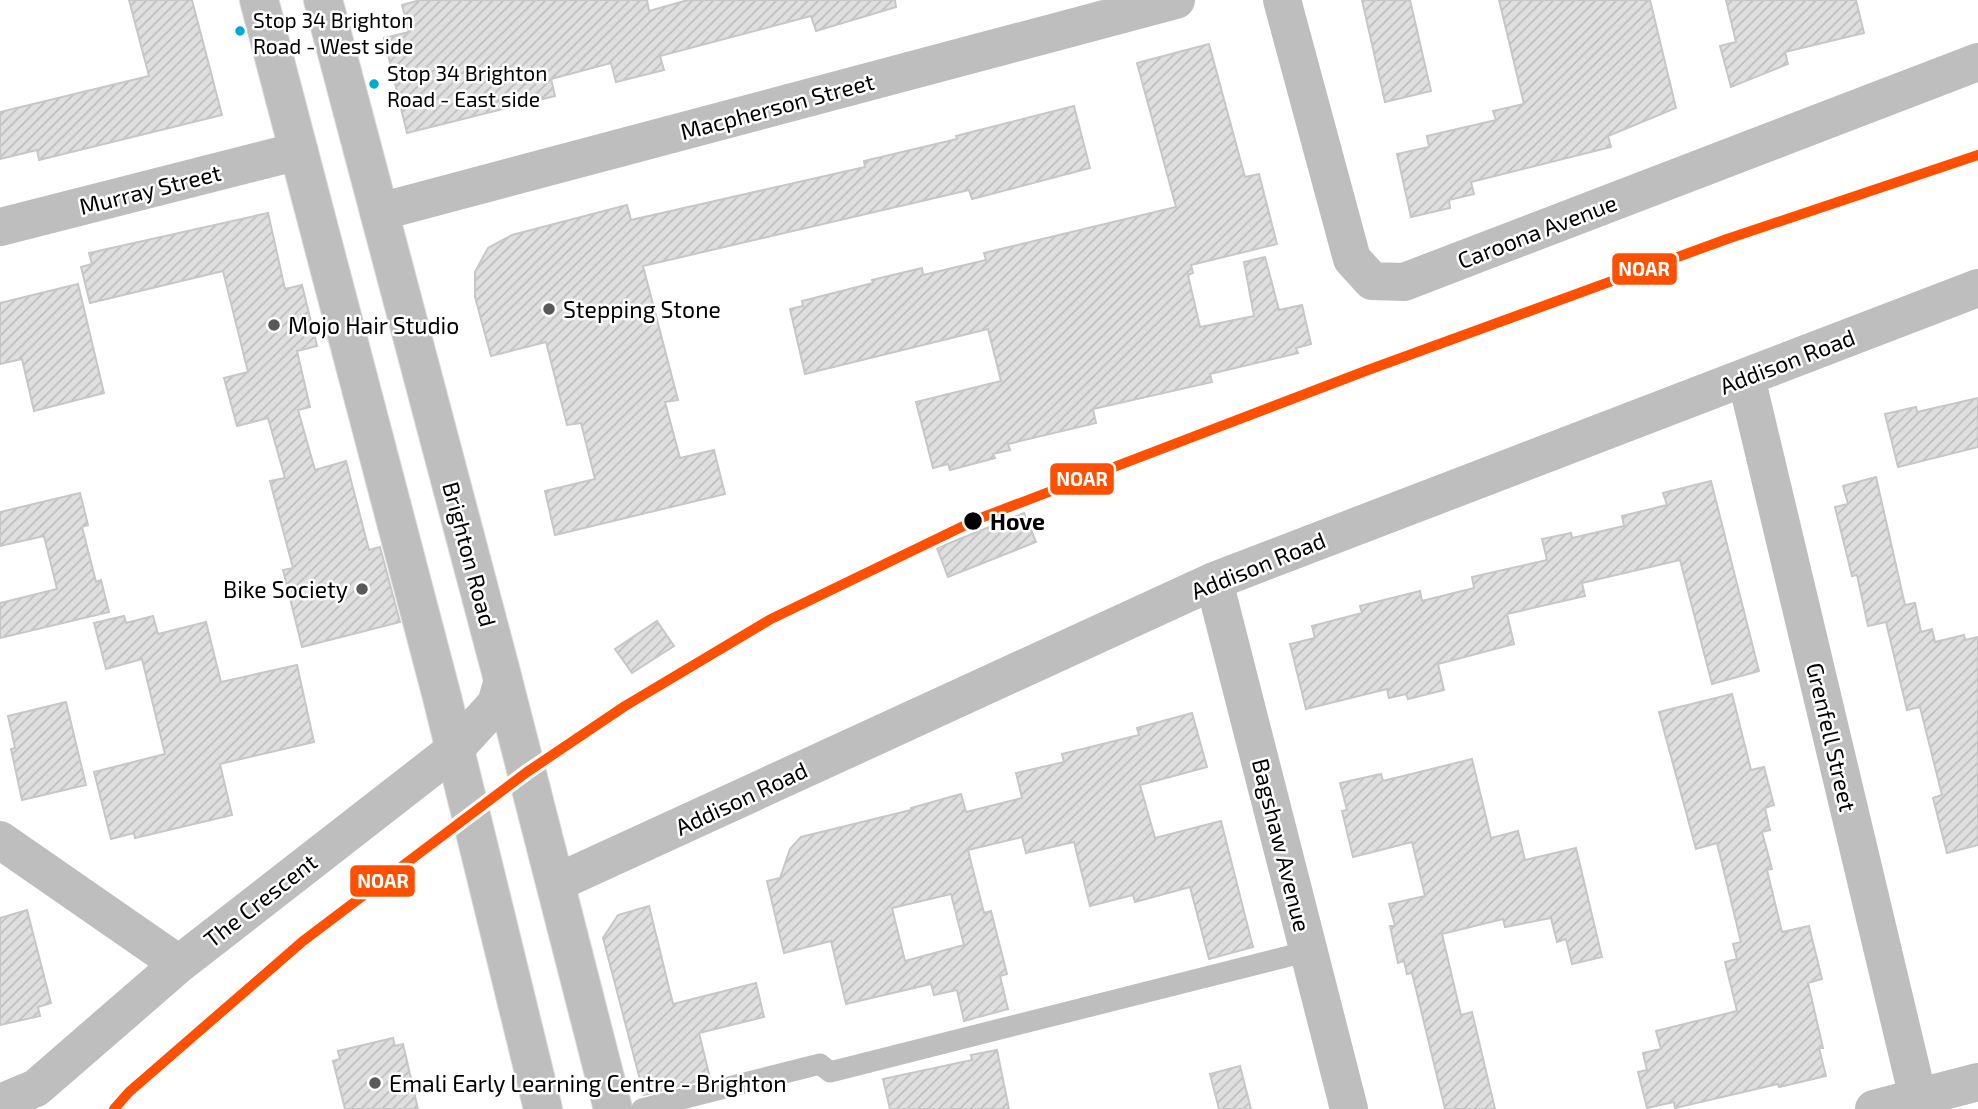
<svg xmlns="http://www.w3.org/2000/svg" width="1978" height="1109" font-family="'Exo 2',sans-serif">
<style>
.building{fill:url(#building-hatch);stroke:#c7c7c7;stroke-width:2;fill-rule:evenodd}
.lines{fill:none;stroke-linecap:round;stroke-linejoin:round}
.primary-casing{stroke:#dbdbdb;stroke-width:40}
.lane{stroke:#bebebe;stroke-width:21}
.street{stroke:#bebebe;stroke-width:38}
.primary{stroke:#bebebe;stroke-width:38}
.rail-1-casing{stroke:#fff;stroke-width:16}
.rail-1{stroke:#fe5000;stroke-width:10}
.bus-dot{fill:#00a9ce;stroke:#fff;stroke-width:2.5}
.poi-dot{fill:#595959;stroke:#fff;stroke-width:2.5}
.stop-dot{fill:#000;stroke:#fff;stroke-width:2.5}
.labels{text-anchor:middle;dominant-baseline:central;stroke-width:5;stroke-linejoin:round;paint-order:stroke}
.bus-label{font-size:21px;fill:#000;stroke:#fff;text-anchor:start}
.street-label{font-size:23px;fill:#000;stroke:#fff}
.poi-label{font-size:23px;fill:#000;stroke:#fff;text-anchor:start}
.stop-label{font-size:23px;font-weight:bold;fill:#000;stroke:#fff;text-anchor:start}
.line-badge{stroke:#fff;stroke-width:2.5}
.badge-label{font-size:19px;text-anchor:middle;font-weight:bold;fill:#fff}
</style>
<defs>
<pattern id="building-hatch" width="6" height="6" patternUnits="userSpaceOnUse" patternTransform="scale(1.75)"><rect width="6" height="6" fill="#dfdfdf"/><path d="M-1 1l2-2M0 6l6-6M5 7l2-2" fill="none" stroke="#bebebe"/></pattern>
</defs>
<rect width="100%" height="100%" fill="#fff"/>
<path class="building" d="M129,0h63l30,115 -183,45 -2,-10 -37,9v-47l149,-36z
M420,0h227l2,11 39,-11h207l1,7 -80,24 -5,-15 -151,40 4,14 -48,12 -5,-19 -60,16 4,17 -148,37 -23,-95 25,-6 -7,-27z
M1362,0h48l21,91 -46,11z
M1499,0h151l26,108 -68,28 3,11 -140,35 3,12 -25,6 1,8 -39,9 -14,-63 32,-7 -2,-11 69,-16 -3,-9 31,-7z
M1726,0h130l8,33 -79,19 3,12 -57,23 -11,-41 16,-4z
M1209,44l36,133 14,-3 18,70 -86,21 2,8 -5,2 12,52 54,-11 -10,-54 21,-5 14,53 23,-5 9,39 -15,4 2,5 -88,21 2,8 -119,27 3,14 -88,21 2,6 -17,4 2,4 -45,12 -2,-6 -15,4 -17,-66 85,-21 -13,-52 -183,45 -15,-65 13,-3 -1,-5 71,-18 -1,-3 50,-12 1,7 63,-15 -2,-7 192,-46 -39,-144z
M1074,106l16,62 -118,31 -3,-9 -326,76 35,134 -13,2 15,56 34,-8 11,44 -170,41 -10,-44 50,-12 -14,-56 -14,2 -21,-83 -55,14 -16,-59v-25l13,-24 24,-13 115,-30 4,15 234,-53 -1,-6 93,-22 -1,-3z
M268,213l17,76 17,-4 15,61 -20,5 13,56 -12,3 17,60 31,-9 23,89 11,-3 20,75 -98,25 -19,-77 10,-2 -23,-87 15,-3 -17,-60 -31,8 -13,-48 24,-6 -25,-101 -133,32 -9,-36 11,-3 -3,-11z
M78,284l26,109 -70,18 -12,-52 -22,5v-61z
M1978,398v49l-80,20 -13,-53 31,-7 1,5z
M1876,477l29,128 10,-2 6,29 11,-3 3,13 29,-7 1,5 13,-3v208l-31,8 -14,-55 9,-3 -22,-88 -13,3 -21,-88 -18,4 -11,-51 -5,1 -17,-69 13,-3 -5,-18z
M1711,481l48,190 -47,13 -32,-124 -98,23 3,13 -78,18 7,30 -76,20 6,26 -36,9 -2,-5 -17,4 -2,-9 -81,20 -16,-65 25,-6 -3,-12 50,-13 -2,-7 60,-15 2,10 52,-13 -2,-11 75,-17 -5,-21 29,-6 1,5 52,-12 -2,-10 45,-11 -4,-12z
M80,493l8,32 -6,2 14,55 5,-2 8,32 -109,26v-35l57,-14 -13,-53 -44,10v-34z
M1024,513l12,29 -88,35 -11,-29z
M124,616l2,7 27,-7 5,18 48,-12 15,60 76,-17 17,77 -94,22 12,51 -97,23 -1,-5 -23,6 -17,-67 71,-18 -23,-95 -36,10 -12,-46z
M657,621l17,25 -42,27 -17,-24z
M1732,694l19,76 13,-3 10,38 -9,3 5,22 -8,2 10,37 -5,1 15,62 27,-6 13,53 -14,4 15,65h-4l7,28 -47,11 -1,-3 -103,24 -1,-6 -27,6 -9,-36 9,-2 -4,-17 18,-4 -5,-18 81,-20 -12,-49 12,-3 -4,-15 8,-2 -24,-99 -21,6 -37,-137z
M66,702l20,83 -64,15 -11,-51 4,-1 -7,-32z
M1192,713l15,54 -67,18 15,53 66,-17 32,126 -44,12 -19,-72 -55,15 -2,-7 -43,11 -16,-64 -48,11 -4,-16 -54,13 16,63 7,-2 16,63 -7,2 8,33 -44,12 -7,-31 -23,5 -3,-11 -85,20 -15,-63 -47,12 -17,-72 13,-3 10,-29 11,-12 110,-27v-2l50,-14 5,18 56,-14 -6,-25 48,-11 -2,-8 77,-19 -2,-7zM951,894l13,51 -59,16 -13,-53z
M1472,759l19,79 27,-7 7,29 51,-12 26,109 -30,7 -6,-25 -9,3 -6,-24 -46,9 -2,-8 -61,15 19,81 11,-3 23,97h-50l-33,-136 -5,1 -3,-13 -6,2 -8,-37h5l-6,-22 36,-8 -13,-54 -59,15 -11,-46 5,-1 -7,-27 41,-9 2,7z
M649,906l24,98 83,-21 8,34 -65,16 11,45 -66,17 -41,-157 15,-23z
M27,910l24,93 -13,4 2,9 -40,9v-107z
M393,1038l2,8 8,-2 15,65h-73l-12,-48 7,-2 -2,-8z
M997,1050l12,59h-119l-7,-30 89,-19 -1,-5z
M1240,1066l11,43h-32l-9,-35z"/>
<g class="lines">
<defs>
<path id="primary" d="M259,0l183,697 101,412
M323,0l178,672 112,437"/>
</defs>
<use href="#primary" class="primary-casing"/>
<path class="lane" d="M642,1109l178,-45 10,8 479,-121"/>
<path class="street" d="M1282,0l70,259 20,22 32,1 574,-220
M379,212l797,-212
M0,227l299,-76
M1746,377l172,721
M1214,581l135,528
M0,840l179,124
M556,883l658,-302 764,-293
M0,1103l36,-15 143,-124 275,-214 42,-46 7,-24
M1874,1109l104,-27"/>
<use href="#primary" class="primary"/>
<defs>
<path id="rail-1" d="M114,1109l15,-17 174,-151 224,-169 98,-66 146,-87 207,-100 390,-149 359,-131 251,-84"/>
</defs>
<use href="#rail-1" class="rail-1-casing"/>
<use href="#rail-1" class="rail-1"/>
</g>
<g class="bus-dot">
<circle cx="240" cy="31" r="6"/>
<circle cx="374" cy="84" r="6"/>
</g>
<g class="poi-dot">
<circle cx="549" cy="309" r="7"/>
<circle cx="274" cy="325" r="7"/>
<circle cx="362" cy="589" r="7"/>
<circle cx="375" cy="1083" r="7"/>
</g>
<circle class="stop-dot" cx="973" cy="521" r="10"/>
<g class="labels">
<g class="bus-label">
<text x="253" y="19">Stop 34 Brighton<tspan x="253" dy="26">Road - West side</tspan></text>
<text x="387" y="72">Stop 34 Brighton<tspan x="387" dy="26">Road - East side</tspan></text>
</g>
<g class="street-label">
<text transform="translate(777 106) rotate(-15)">Macpherson Street</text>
<text transform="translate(150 189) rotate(-14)">Murray Street</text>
<text transform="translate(1537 231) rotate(-21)">Caroona Avenue</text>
<text transform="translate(1787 361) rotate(-21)">Addison Road</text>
<text transform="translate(470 554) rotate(75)">Brighton Road</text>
<text transform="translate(1258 565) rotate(-22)">Addison Road</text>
<text transform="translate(1832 737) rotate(77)">Grenfell Street</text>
<text transform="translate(741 798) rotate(-25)">Addison Road</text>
<text transform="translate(1282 845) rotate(76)">Bagshaw Avenue</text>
<text transform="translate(260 900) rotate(-38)">The Crescent</text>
</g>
<g class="poi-label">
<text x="563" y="309">Stepping Stone</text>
<text x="288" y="325">Mojo Hair Studio</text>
<text x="348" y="589" text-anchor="end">Bike Society</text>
<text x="389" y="1083">Emali Early Learning Centre - Brighton</text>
</g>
<g class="stop-label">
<text x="990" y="521">Hove</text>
</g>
</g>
<g class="line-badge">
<rect x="1611" y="252" width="67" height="34" rx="7" fill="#fe5000"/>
<rect x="1049" y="462" width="66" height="34" rx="7" fill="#fe5000"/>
<rect x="349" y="864" width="67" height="34" rx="7" fill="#fe5000"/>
</g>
<g class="badge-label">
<text x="1644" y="276">NOAR</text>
<text x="1082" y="486">NOAR</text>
<text x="383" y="888">NOAR</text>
</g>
</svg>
